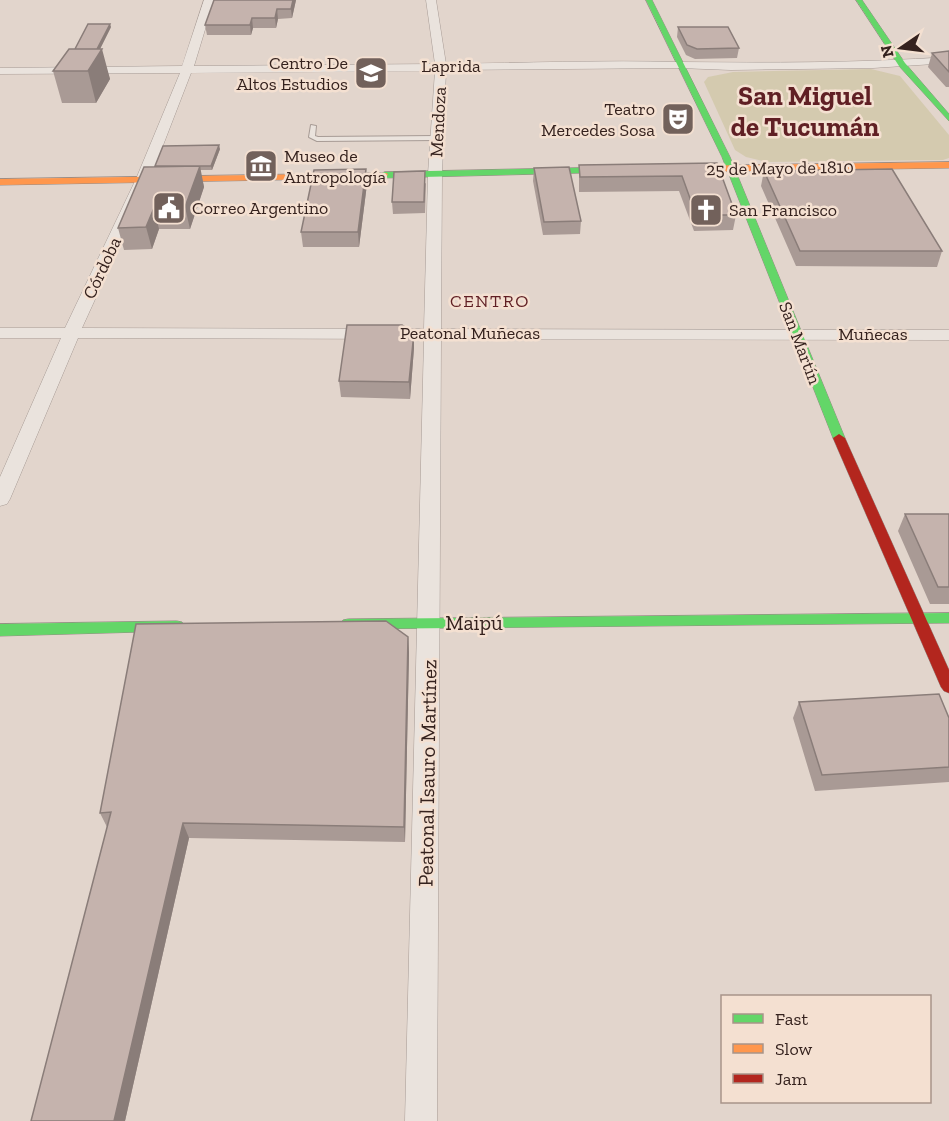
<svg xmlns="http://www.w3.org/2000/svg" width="949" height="1121" font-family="'Zilla Slab',serif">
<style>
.green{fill:#d4caaf}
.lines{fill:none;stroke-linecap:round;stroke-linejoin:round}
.lane-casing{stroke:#a79b95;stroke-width:2}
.street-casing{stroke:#a79b95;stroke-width:1}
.fast-casing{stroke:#978b85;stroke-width:1}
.slow-casing{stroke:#978b85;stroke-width:1}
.jam-casing{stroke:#978b85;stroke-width:1}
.lane{fill:#eae3dd;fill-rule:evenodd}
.street{fill:#eae3dd;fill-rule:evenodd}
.fast{fill:#63d668;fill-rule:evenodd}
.slow{fill:#ff974d;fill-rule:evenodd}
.jam{fill:#b3261e;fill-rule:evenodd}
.wall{fill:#a99a95}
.shaded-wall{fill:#8a7d79}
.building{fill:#c5b3ad;stroke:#8a7d79;stroke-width:1.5}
.labels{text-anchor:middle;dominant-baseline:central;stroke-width:5;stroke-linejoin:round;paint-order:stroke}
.far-poi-label{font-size:18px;fill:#35221e;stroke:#f4e0d1;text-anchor:start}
.far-street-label{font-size:18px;fill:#35221e;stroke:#f4e0d1}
.far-neighbourhood-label{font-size:18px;letter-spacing:1.5px;fill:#601f24;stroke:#f4e0d1}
.street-label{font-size:21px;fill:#35221e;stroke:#f4e0d1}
.far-town-label{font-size:27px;font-weight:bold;fill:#601f24;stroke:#f4e0d1}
</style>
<rect width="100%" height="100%" fill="#e2d5cc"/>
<path class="green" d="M871,69l29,7 49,59v23l-6,2 -176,2 -21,-5 -11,-7 -31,-68 4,-5 25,-5z"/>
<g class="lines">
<defs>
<path id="lane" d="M311,125l5,1 -1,10 3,1 119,-1 3,2 -3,2 -120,1 -8,-4z"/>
<path id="street" d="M204,0h10l-20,66 241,-2 -9,-64h10l10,64c78,-1 156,-4 233,-2 91,1 180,1 270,-5v6l-76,5 -142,2 -52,-2 -233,2 -4,104 -1,155 508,1v10l-508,-1 -4,782h-32l19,-782 -346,-1 -68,161 -3,5 -7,2v-29l61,-139h-61v-10h65l71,-149 44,-106 -180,1v-6l182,-2zM435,71l-7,103 -4,155 -342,-1 68,-149 41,-106z"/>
<path id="fast" d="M646,0h6l78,157 115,281 -2,3 -4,1 -6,-4 -111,-281z
M856,0h6l43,63 44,51v7l-50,-55z
M619,167l3,1v4l-238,6 -4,-3 4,-3z
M949,613v10l-601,6 -5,-1 -2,-4 2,-4 5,-1z
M177,621l5,1 2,4 -2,4 -5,1 -177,5v-12z"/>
<path id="slow" d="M949,162v6l-270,4 -4,-3 4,-3z
M387,173l1,2 -4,3 -384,7v-6z"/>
<path id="jam" d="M839,434l6,4 104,232v23l-5,-2 -3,-4 -108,-249z"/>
</defs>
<use href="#lane" class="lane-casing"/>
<use href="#street" class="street-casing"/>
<use href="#fast" class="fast-casing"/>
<use href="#slow" class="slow-casing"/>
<use href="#jam" class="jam-casing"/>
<use href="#lane" class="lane"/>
<use href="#street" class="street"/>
<use href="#fast" class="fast"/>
<use href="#slow" class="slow"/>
<use href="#jam" class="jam"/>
</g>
<path class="wall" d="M214,0h82l-4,18 -14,1 -2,9h-23l-2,7h-44l-2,-10z
M111,27l-11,22 10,30 -14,24h-34l-9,-32z
M678,27l61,21 -2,10 -42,1 -9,-4 -9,-18z
M949,51v36h-3l-18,-20 4,-14z
M220,149l-8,21h-12l4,17 -14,42h-31l-7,20 -28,1 -6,-22 37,-62z
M717,163l19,52 -3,15 -39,1 -15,-40 -100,1v-27z
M534,168l47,53 -1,13 -37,1 -10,-54z
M764,171l178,80 -5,16 -141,-1 -35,-80z
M426,183l-1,30 -32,1 -1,-12z
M367,184l-8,63h-56l-2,-15z
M414,332v16l-4,51 -69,-2 -2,-16z
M905,514h44v90h-19l-32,-73z
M408,637l1,16 -4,189 -216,-4 -64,283h-94l76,-294 -7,-14z
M799,702l150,16v64l-134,9 -22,-73z"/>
<path class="shaded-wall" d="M293,0h3l-4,18 -1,-9z
M277,9l1,10 -2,9 -1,-10z
M252,18l1,10 -2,7 -1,-10z
M110,24l1,3 -19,38 -1,-4z
M102,49l8,30 -14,24 -8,-32z
M219,145l1,4 -8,21 -1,-4z
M200,166l4,21 -14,42 -5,-22z
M366,169l1,15 -8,63 -1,-15z
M154,208l5,21 -7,20 -6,-22z
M414,332v16l-4,51 -1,-17z
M408,637l1,16 -4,189 -1,-15z
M183,823l6,15 -64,283h-11z"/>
<path class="building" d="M214,0h79l-2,9h-14l-2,9h-23l-2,7h-45z
M88,24h22l-13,25h-22z
M678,27h50l11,21 -42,1 -10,-4z
M69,49h33l-14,22h-35z
M949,51v21l-17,-19z
M219,145l-8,21h-56l8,-20z
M717,163l19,52h-40l-14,-39 -102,1 -1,-12z
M200,166l-15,41 -31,1 -8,19 -28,1 26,-61z
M569,167l12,54 -37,1 -10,-54z
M366,169l-8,63h-57l13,-62z
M892,169l50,82h-142l-36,-80z
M425,171l-1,31h-32l2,-30z
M347,325h55l12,7 -5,50 -70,-1z
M905,514h44v73h-11z
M386,621l22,16 -4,190 -221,-4 -69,298h-83l80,-309 -11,1 36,-189z
M939,694l10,24v49l-127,8 -23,-73z"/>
<defs>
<symbol id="university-square" viewBox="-11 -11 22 22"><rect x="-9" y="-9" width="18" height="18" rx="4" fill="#72615b" stroke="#f4e0d1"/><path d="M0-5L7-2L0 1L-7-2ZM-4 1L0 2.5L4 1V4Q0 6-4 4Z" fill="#fff"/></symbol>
<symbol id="theatre-square" viewBox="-11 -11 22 22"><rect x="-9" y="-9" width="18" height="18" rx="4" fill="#72615b" stroke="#f4e0d1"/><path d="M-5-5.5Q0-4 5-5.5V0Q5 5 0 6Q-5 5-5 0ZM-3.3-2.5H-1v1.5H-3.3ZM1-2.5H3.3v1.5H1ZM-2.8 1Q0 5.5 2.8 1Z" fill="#fff"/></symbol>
<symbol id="museum-square" viewBox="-11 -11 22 22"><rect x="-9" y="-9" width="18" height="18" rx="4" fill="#72615b" stroke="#f4e0d1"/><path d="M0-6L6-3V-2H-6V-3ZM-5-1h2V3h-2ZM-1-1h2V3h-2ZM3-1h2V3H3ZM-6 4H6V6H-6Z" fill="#fff"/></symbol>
<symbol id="civic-square" viewBox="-11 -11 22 22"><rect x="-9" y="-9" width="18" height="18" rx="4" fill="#72615b" stroke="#f4e0d1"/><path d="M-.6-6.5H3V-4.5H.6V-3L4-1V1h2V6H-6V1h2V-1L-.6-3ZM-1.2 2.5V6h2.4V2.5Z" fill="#fff"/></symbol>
<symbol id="church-square" viewBox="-11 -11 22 22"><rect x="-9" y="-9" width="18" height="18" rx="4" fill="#72615b" stroke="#f4e0d1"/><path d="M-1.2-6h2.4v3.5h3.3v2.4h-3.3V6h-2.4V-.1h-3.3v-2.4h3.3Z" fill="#fff"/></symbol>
</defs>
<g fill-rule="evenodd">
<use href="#university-square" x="352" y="54" width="38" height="38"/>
<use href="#theatre-square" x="659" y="100" width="38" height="38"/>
<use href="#museum-square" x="242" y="147" width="38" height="38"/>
<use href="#civic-square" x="150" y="189" width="38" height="38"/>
<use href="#church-square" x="687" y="191" width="38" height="38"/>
</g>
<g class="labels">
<g class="far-poi-label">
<text x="348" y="63" text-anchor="end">Centro De<tspan x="348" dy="21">Altos Estudios</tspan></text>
<text x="655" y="109" text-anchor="end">Teatro<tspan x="655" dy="21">Mercedes Sosa</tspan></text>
<text x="284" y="156">Museo de<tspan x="284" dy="21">Antropología</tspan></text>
<text x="192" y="208">Correo Argentino</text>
<text x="729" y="210">San Francisco</text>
</g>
<g class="far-street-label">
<text x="451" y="66">Laprida</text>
<text transform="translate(438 122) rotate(-87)">Mendoza</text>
<text transform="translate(780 168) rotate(-1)">25 de Mayo de 1810</text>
<text transform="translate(102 268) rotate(-65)">Córdoba</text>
<text x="470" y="333">Peatonal Muñecas</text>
<text x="873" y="334">Muñecas</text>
<text transform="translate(800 343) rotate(69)">San Martín</text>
</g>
<g class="far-neighbourhood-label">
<text x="490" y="301">CENTRO</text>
</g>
<g class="street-label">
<text x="474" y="622">Maipú</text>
<text transform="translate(427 773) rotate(-89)">Peatonal Isauro Martínez</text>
</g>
<g class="far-town-label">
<text x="805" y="96">San Miguel<tspan x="805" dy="31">de Tucumán</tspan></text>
</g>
</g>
<rect x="721" y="995" width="210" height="108" fill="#f4e0d1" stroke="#a89489" stroke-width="1.5"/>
<rect x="733" y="1014" width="30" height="9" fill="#63d668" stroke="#a89489" stroke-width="1.5"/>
<text x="775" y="1025" font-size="18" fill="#35221e">Fast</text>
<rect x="733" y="1044" width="30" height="9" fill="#ff974d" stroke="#a89489" stroke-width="1.5"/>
<text x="775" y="1055" font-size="18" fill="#35221e">Slow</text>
<rect x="733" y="1074" width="30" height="9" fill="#b3261e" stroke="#a89489" stroke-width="1.5"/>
<text x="775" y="1085" font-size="18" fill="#35221e">Jam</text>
<g transform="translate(901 48) rotate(256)" stroke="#f4e0d1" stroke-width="4.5" paint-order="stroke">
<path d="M0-4.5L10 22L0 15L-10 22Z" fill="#35221e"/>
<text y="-9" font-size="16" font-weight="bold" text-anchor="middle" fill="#35221e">N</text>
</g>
</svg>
